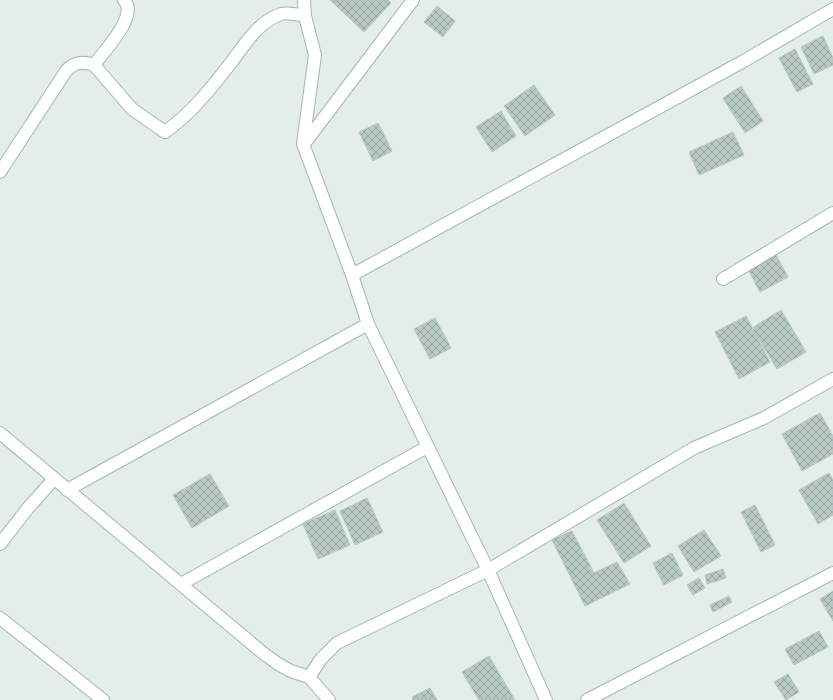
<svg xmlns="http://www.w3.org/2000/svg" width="833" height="700" font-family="'Space Grotesk',sans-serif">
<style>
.building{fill:url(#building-cross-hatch);stroke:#b5c7c2}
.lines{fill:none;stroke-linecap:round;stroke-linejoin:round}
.street-casing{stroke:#a5b5b2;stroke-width:14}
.street{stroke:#fff;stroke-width:12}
</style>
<defs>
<pattern id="building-cross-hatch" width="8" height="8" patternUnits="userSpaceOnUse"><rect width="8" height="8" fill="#b8c8c3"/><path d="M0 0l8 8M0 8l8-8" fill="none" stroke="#95a4a0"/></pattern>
</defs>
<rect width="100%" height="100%" fill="#e3edea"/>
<path class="building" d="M330,0h58l3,3 -27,29z
M437,6l18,15 -12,16 -19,-15z
M823,36l10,22v7l-19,9 -13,-27z
M795,49l18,35 -16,8 -18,-34z
M534,85l21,30 -30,21 -21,-30z
M741,86l22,35 -18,12 -22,-35z
M501,111l15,25 -24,16 -16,-25z
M378,123l14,28 -19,10 -14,-29z
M733,132l11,23 -45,20 -10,-23z
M776,255l12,22 -28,15 -12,-23z
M781,310l25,42 -29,17 -25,-41z
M746,316l24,46 -31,17 -24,-47z
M435,318l16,30 -21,11 -16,-30z
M820,413l13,23v18l-31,17 -20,-37z
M829,473l4,7v35l-15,9 -19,-34z
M210,474l19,32 -37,22 -19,-33z
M367,498l16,34 -28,13 -15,-34z
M624,503l27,43 -27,17 -27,-43z
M755,505l20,40 -14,7 -20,-40z
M335,510l15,35 -32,14 -15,-35z
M704,530l17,26 -27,16 -16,-26z
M572,531l22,42 23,-11 13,22 -45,22 -33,-66z
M672,553l11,22 -19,10 -11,-22z
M723,569l3,9 -19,6 -2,-9z
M699,578l6,10 -12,7 -6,-10z
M833,591v30l-13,-22z
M729,596l3,6 -19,10 -3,-7z
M819,631l9,16 -34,18 -9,-16z
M489,656l26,44h-36l-17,-28z
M788,674l11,18 -13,8 -12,-18z
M430,688l7,12h-24l-1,-3z"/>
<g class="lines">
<defs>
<path id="street" d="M304,0l1,16 10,39 -12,89 49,131 16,49 120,246 58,130
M94,65c10,-14 45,-49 30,-65
M304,144l109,-144
M0,172l66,-101c8,-9 17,-10 28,-6l38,44 33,23c27,-19 48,-46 68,-72 13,-17 25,-38 48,-46 6,-2 18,1 24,2
M352,275l390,-213 91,-53
M723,279l110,-66
M0,433l263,220 15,11 13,7 18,6 20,23
M67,490l301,-166
M0,544l28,-36 26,-29
M181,584l246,-137
M0,618l103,82
M309,677l12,-18 16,-16 151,-73 206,-122 70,-30 69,-39
M587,700l246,-127"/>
</defs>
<use href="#street" class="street-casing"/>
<use href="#street" class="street"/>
</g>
</svg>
